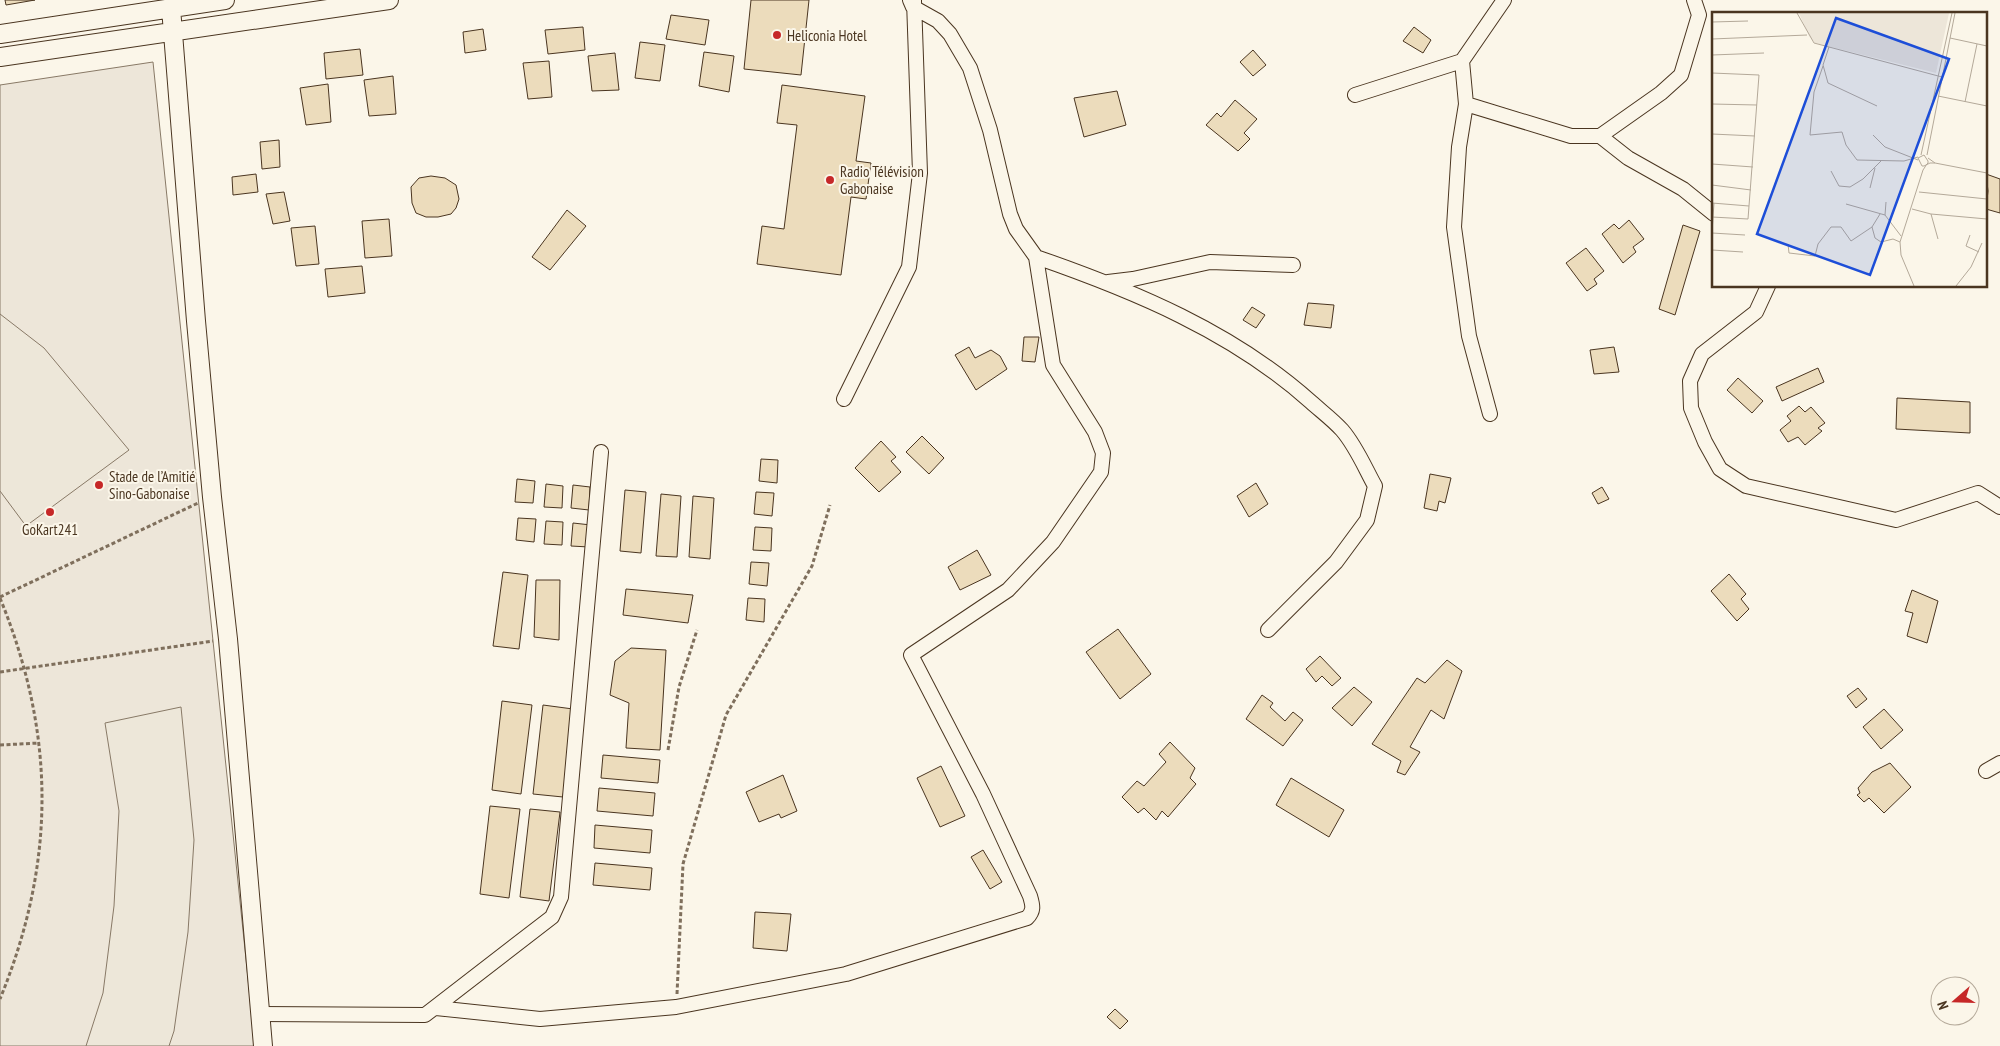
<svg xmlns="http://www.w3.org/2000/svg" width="2000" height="1046" font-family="'PT Sans Narrow',sans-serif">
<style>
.green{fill:#ede6d9;stroke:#887966}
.parking{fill:#ede7d9;stroke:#887966}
.building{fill:#ecdcbc;stroke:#4a3520}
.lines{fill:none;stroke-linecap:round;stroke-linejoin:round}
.minor-casing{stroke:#4a3520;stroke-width:16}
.tertiary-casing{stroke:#4a3520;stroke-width:20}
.path{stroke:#7f6f5c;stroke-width:3;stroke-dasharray:4 2.5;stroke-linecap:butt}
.minor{stroke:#fbf6e9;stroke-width:14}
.tertiary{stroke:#fbf6e9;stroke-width:18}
.poi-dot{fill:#c62828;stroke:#fbf6e9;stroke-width:2}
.labels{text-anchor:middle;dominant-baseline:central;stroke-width:4;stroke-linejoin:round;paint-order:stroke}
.poi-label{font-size:15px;fill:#4a3520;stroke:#fbf6e9;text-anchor:start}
.inset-road{fill:none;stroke:#b4a999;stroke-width:1}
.view{fill:#1d4ed8;fill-opacity:0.15;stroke:#1d4ed8;stroke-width:2.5}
.inset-edge{fill:none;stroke:#4a3520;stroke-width:2.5}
</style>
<rect width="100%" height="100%" fill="#fbf6e9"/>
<path class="green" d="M153,62l102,984h-255v-961z"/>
<path class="parking" d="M0,314l44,34 85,102 -103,76 -26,-35z
M181,707l13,133 -6,92 -14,99 -5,15h-83l17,-53 11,-87 5,-95 -14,-88z"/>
<path class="building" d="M5,0h30l-29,5z
M751,0h58l-8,75 -57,-6z
M671,15l38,5 -4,25 -39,-6z
M583,27l2,23 -37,4 -3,-24z
M1414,27l17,13 -8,13 -20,-12z
M483,29l3,21 -21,3 -2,-21z
M640,42l25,3 -5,36 -25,-3z
M360,49l3,26 -37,4 -2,-26z
M1253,50l13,15 -13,11 -13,-14z
M704,52l30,4 -5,36 -30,-6z
M615,53l4,37 -27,1 -4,-35z
M549,61l3,36 -24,2 -5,-36z
M393,76l3,38 -27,2 -5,-36z
M328,84l3,38 -25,3 -6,-37z
M782,85l83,11 -9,65 15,2 -5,36 -15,-2 -10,78 -84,-11 5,-38 22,3 13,-104 -20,-2z
M1117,91l9,34 -42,12 -10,-39z
M1235,100l22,19 -13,14 6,6 -12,12 -32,-26 11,-12 4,4z
M279,140l1,27 -18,2 -2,-27z
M256,174l2,18 -25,3 -1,-18z
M1986,174l14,5v34l-14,-4 2,-18z
M431,176l14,2 11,7 3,14 -3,9 -5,6 -13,3h-12l-10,-4 -4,-10 -1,-16 8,-9z
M284,192l6,29 -17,3 -7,-30z
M567,210l19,16 -36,44 -18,-13z
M389,219l3,37 -27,2 -3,-37z
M1629,220l15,19 -11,8 3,5 -13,11 -21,-29 12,-10 5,5z
M1683,225l17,6 -25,84 -16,-6z
M315,226l4,38 -23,2 -5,-38z
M1586,248l18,23 -10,8 3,5 -10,7 -21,-28z
M362,266l3,27 -37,4 -3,-28z
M1308,303l26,2 -3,23 -27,-3z
M1252,307l13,8 -9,13 -13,-8z
M1024,337h15l-4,25 -13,-1z
M969,347l6,11 16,-8 9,6 7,13 -31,21 -21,-35z
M1614,347l5,25 -25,2 -4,-24z
M1818,368l6,14 -42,19 -6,-14z
M1738,378l25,23 -11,12 -25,-23z
M1897,398l73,4v31l-74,-4z
M1799,406l6,6 6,-5 14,16 -7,5 4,3 -17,14 -7,-8 -10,5 -8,-12 11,-9 -4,-5z
M922,436l22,22 -15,16 -23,-22z
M881,441l15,16 -5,4 10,11 -22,20 -24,-24z
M761,459l17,1 -1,23 -18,-2z
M1430,474l21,4 -6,25 -6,-2 -2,10 -13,-3z
M517,479l18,2 -2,22 -18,-1z
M1256,483l12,21 -19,13 -12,-21z
M546,484l17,2 -1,22 -18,-1z
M573,485l17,2 -1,23 -18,-2z
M1602,487l7,12 -11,5 -6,-11z
M625,490l21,2 -5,61 -21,-2z
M756,492l18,1 -2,23 -18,-2z
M661,494l20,2 -4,61 -21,-1z
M693,496l21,2 -4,61 -21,-2z
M518,518l18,1 -2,23 -18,-2z
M546,521l17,1 -1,23 -18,-1z
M573,523l18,2 -2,22 -18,-1z
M755,527l17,1 -1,23 -18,-1z
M977,550l14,25 -31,15 -12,-23z
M751,562l18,1 -2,23 -18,-2z
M503,572l25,3 -9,74 -26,-3z
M1729,574l17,20 -5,5 8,10 -12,12 -26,-30z
M536,580h24l-1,60 -25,-3z
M626,589l67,6 -5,28 -65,-8z
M1912,590l26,11 -11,42 -20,-7 6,-23 -8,-2z
M748,598l17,1 -1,23 -18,-2z
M1118,629l33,45 -31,25 -34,-47z
M631,648l35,2 -6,100 -34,-2 3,-45 -19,-8 5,-34z
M1320,656l21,22 -9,8 -10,-10 -6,6 -10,-13z
M1447,660l15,11 -18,48 -13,-9 -21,37 10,5 -15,23 -8,-3 4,-11 -29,-17 45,-66 8,5z
M1354,687l18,15 -20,24 -20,-18z
M1858,688l9,11 -11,9 -9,-12z
M1262,695l11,8 -3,4 15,14 8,-9 10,8 -20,26 -37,-27z
M502,701l30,4 -11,89 -29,-4z
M543,705l30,4 -10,88 -30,-3z
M1884,709l19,21 -22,19 -18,-22z
M1170,742l25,26 -5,10 6,6 -28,33 -6,-6 -6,9 -12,-12 -6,5 -16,-16 15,-16 7,5 22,-24 -7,-8z
M603,755l57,5 -2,23 -57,-5z
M1890,763l21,24 -27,26 -15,-15 -5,4 -7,-7 3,-2 -2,-5 14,-16z
M941,766l24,50 -25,11 -23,-49z
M783,775l14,36 -16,7 -2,-4 -20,8 -13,-30z
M1291,778l53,32 -15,27 -53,-32z
M599,788l56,5 -2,23 -56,-5z
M490,806l30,3 -11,89 -29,-4z
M530,809l30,3 -11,89 -29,-4z
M595,825l57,5 -2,23 -56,-5z
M983,850l19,32 -12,7 -19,-32z
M595,863l57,5 -2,22 -57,-5z
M755,912l36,2 -4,37 -34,-3z
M1115,1009l13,12 -8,8 -13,-12z"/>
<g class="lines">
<defs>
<path id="minor" d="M1462,61l4,43 -7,43 -5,80 15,109 21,78
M1355,95l107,-34 42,-61
M1466,104l105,32h29l28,22 55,31 31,25
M1600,136l61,-43 20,-18 18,-60 -5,-15
M1036,257c98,34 197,75 275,145 10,9 22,18 31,28 14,16 23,38 33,56l-8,34 -31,42 -68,68
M1108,282l25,-3 77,-17 83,3
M1768,286l-12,26 -54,42 -12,27 1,27 14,34 15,27 26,17 150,34 82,-27 22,14
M844,399l65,-132 11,-94 -6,-172
M1986,771l14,-8
M436,1008l104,11 136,-12 170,-33 181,-56c7,-7 6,-12 3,-22l-47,-102 -72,-139 97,-65 45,-48 48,-70 2,-19 -8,-21 -42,-67 -17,-108 -20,-28 -6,-15 -20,-84 -20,-62 -20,-34 -12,-13 -25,-14 -3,-7
M260,1014l165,1 127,-98 9,-20 40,-445"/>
<path id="tertiary" d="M171,8l25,313 16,176 16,142 35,407
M0,34l225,-34
M0,57l389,-57"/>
</defs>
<use href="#minor" class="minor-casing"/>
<use href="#tertiary" class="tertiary-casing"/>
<path class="path" d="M0,597l198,-94
M0,598c56,137 56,264 0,401
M0,672l213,-31
M0,745l39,-2
M668,750l11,-63 18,-57
M677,994l6,-130 43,-149 86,-149 18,-61"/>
<use href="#minor" class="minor"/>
<use href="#tertiary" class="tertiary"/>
</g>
<g class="poi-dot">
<circle cx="777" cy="35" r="5"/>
<circle cx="830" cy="180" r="5"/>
<circle cx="99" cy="485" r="5"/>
<circle cx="50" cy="512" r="5"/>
</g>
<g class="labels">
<g class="poi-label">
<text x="787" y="35">Heliconia Hotel</text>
<text x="840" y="171">Radio Télévision<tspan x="840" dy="17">Gabonaise</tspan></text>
<text x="109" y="476">Stade de l’Amitié<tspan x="109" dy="17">Sino-Gabonaise</tspan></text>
<text x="50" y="529" text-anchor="middle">GoKart241</text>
</g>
</g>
<g transform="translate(1712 12)">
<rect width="275" height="275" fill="#fbf6e9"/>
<path d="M87,1h150l-13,60 -121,-30 -6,-7z" fill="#ede6d9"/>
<path class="inset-road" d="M85,1l17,30 128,34M0,10l36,-1M238,26l37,8M0,27l95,-4M117,35l-6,18 5,18 49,23M0,43l52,-2M111,54l-9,26 -4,43 32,-3 4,13 11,15 47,1 14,-4M0,61l47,2 -11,144 -36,-2M226,84l49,10M253,90l12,-58M0,92l45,1M0,122l43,2M161,123l12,12 33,13M209,143l31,-142M215,143l28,-142M216,146l7,5 52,10M0,152l41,3M119,159l8,15 11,1 13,-8 18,-18M0,173l39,5M158,176l5,-20M207,180l68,7M174,190l-1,13 16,21M0,191l37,3M134,192l39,11M200,197l19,5 56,5M219,202l7,25M160,215l3,11 6,4 12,-3 7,3M0,220l2,-29M0,221l33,2M258,223l-4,11 13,6M76,232l1,9 26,3 3,-12 13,-17h10l10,14 21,-14 8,-13M0,238l31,2M202,274l-13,-31 -1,-13 23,-72 2,-3 1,-2 2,-2v-2l-4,-6 -6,3 4,8h2l6,-3h5M244,274l15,-19 11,-24"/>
<path class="view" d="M124,6l113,41 -79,216 -113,-41z"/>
<rect width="275" height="275" class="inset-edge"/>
</g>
<g transform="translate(1955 1001) rotate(250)"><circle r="24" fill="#fbf6e9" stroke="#b4a999"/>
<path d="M0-4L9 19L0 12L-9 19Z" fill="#c62828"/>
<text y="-8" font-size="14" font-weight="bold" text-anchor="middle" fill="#4a3520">N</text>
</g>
</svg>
